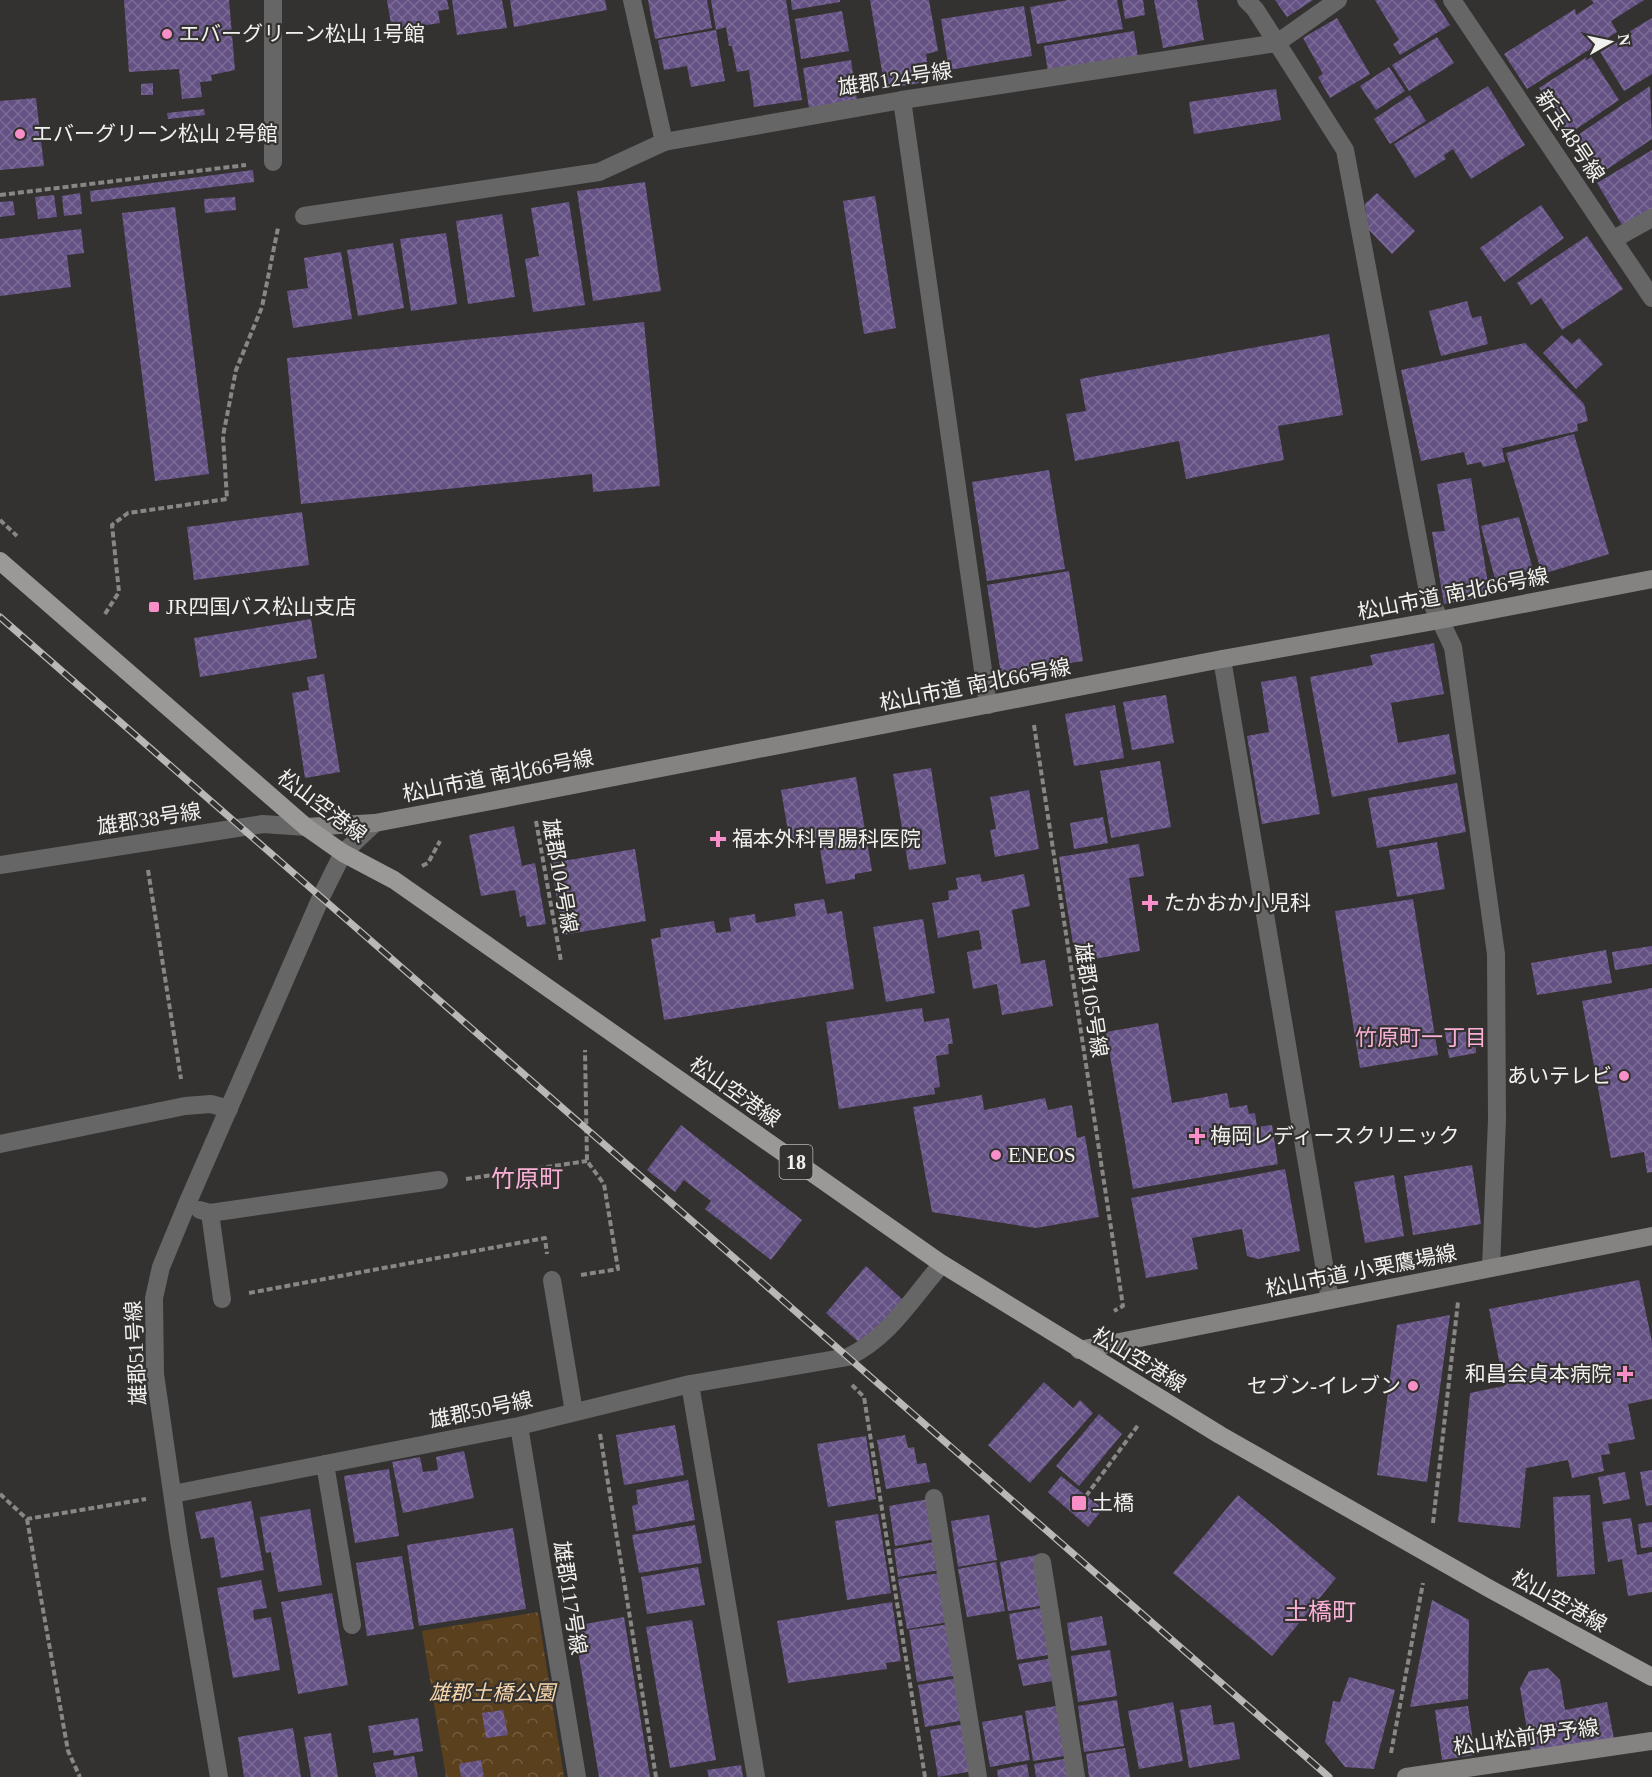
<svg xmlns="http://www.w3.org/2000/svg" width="1652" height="1777" font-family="'Times New Roman','Noto Sans JP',serif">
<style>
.forest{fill:url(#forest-crowns)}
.building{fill:url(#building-cross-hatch)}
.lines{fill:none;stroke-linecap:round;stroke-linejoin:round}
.path{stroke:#888785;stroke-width:4;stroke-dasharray:6 3;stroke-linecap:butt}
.lane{stroke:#676666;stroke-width:18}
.street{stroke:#676666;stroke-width:18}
.secondary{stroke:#858382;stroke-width:18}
.primary{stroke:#9b9898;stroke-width:18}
.rail-casing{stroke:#b9b8b6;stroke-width:7}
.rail{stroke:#343230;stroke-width:4.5;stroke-dasharray:14;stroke-linecap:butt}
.poi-dot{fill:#f98fc9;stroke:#343230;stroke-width:2}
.labels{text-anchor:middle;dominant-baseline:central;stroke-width:4.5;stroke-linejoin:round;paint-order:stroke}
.shield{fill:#343230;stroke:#b9b8b6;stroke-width:1.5}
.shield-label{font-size:20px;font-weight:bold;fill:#f2f1ef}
.poi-label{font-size:21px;fill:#f2f1ef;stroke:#343230;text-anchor:start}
.street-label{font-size:21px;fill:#f2f1ef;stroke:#343230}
.park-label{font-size:21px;font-style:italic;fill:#f9d7ad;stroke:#343230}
.neighbourhood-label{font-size:22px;fill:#faafd7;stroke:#343230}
.quarter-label{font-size:24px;fill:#faafd7;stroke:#343230}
</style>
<defs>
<pattern id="forest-crowns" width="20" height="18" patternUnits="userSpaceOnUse" patternTransform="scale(1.5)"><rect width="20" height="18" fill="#5a401c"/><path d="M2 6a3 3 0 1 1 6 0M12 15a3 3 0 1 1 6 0" fill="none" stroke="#725c3d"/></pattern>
<pattern id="building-cross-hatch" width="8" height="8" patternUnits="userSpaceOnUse" patternTransform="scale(1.5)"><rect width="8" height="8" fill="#655284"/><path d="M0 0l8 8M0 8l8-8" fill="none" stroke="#7c6b96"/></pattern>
</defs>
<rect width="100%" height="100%" fill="#343230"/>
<path class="forest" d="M538,1612l26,165h-118l-24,-146z"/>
<path class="building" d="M124,0h105l6,70 -24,5 1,6 -12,1 2,15 -20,2 -3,-30 -50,3z
M387,0h60l2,9 -11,2 2,12 -48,7z
M452,0h50l5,28 -50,7z
M510,0h95l2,10 -93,17z
M648,0h59l5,28 -57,11z
M711,0h75l16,100 -48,7 -5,-37 -12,2 -5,-26h-3l-3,-19 -10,3 9,51 -34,6 -4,-21 -23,4 -6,-30 58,-10z
M791,0h49v2l-48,8z
M870,0h59l9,51 -12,3 3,18 -11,2 2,9 -35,6z
M1068,0h49l6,29 -86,15 -7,-37z
M1122,0h21l2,15 -20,4z
M1154,0h43l7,40 -41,8z
M1275,0h38l-26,17z
M1375,0h59l16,25 -50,30 -7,-11 6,-4z
M1591,0h53l-33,21 6,11 -90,57 -23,-35 71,-45 1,6 18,-12z
M1024,6l8,50 -83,14 -8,-51z
M842,11l7,40 -48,8 -6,-40z
M1337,18l33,56 -40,24 -12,-21 5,-3 -20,-36z
M1652,18v56l-28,17 -25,-41z
M1134,31l4,26 -90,15 -4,-26z
M1437,37l17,26 -45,28 -17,-26z
M1590,55l29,45 -50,34 -30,-46z
M851,60l6,40 -48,8 -6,-40z
M1389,67l16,24 -29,19 -16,-24z
M153,83v12h-12v-11z
M1488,86l37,59 -54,34 -18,-30 -9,6 2,4 -31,19 -21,-34z
M1650,86l2,53 -55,37 -25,-37z
M1276,89l5,31 -87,14 -5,-32z
M1410,95l16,26 -36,23 -16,-25z
M36,98l8,68 -44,4v-69z
M204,109l1,6 -37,4 -1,-6z
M1652,150v63l-27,17 -28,-47z
M253,170l1,12 -163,20 -1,-11z
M645,182l16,109 -68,10 -16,-110z
M80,193l2,21 -18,2 -2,-20z
M1377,193l38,38 -23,23 -24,-25 -3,-25z
M54,195l3,22 -19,2 -3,-22z
M875,196l21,132 -32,6 -21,-133z
M235,197l1,13 -31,3 -1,-14z
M13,201l2,14 -15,2v-15z
M569,202l16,103 -52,7 -8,-53 14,-3 -8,-48z
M1541,205l23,33 -60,44 -24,-34z
M175,207l34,267 -54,7 -33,-268z
M502,214l13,83 -47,7 -12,-83z
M81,229l3,24 -17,2 4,32 -71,9v-57z
M446,233l11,71 -46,7 -11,-72z
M1587,236l36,53 -61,41 -21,-32 -10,7 -14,-22z
M393,243l11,65 -46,8 -11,-66z
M341,252l11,67 -59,9 -6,-37 21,-3 -4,-30z
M1467,301l5,17 9,-2 7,28 -47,12 -12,-45z
M644,322l16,164 -67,6 -1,-18 -291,30 -14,-146z
M1329,334l14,81 -65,11 6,34 -98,19 -7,-38 -104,20 -9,-47 20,-3 -6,-32z
M1562,335l10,9 7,-6 24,26 -27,25 -33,-36z
M1525,343l59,61 4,17 -11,3 1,7 -76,17 3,14 -22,5 -2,-5 -14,3 -3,-13 -43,9 -20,-91z
M1574,434l35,120 -67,20 -36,-121z
M1049,470l16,99 -78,12 -15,-99z
M1471,478l19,118 -46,8 -12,-72 13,-1 -8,-47z
M302,512l7,53 -115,15 -7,-53z
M1519,517l14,53 -38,9 -14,-53z
M1069,571l14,90 -82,13 -14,-89z
M311,619l6,39 -117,19 -6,-39z
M1434,643l10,51 -53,9 7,40 51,-9 7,40 -124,23 -22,-120 63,-12 -3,-10z
M324,674l16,98 -35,6 -13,-85 17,-3 -2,-13z
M1296,676l24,138 -58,10 -15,-88 22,-4 -8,-50z
M1166,695l8,48 -42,7 -9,-48z
M1115,705l9,53 -50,8 -9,-52z
M1160,761l11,66 -60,11 -11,-67z
M931,768l15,96 -37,6 -16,-96z
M856,777l16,94 -17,3v5l-29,5 -8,-46 -28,5 -9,-53z
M1457,783l9,49 -89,16 -9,-50z
M1029,790l10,59 -44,8 -5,-27 6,-1 -6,-32z
M1103,817l5,26 -34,6 -4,-26z
M514,826l8,40 13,-3 11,61 -19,3 -2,-12 -5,2 -5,-27 -34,6 -12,-61z
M1437,842l8,47 -48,8 -8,-47z
M1139,844l5,32 -15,2 11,73 -64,11 -17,-105z
M635,849l11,72 -83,14 -12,-72z
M980,874l2,8 42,-8 6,32 -18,4 9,54 24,-4 8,46 -51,9 -5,-31 -24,5 -6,-37 15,-3 -3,-19 -41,8 -6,-35 17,-3 -1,-9 10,-2 -2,-11z
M824,899l3,15 15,-3 12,78 -190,31 -13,-81 10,-2 -1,-8 54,-8 2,12 15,-2 -2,-13 26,-4 1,9 40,-7 -2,-12z
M1413,899l25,156 -78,13 -25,-157z
M923,919l12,74 -49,9 -13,-75z
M1652,946v18l-37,6 -3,-18z
M1606,950l6,33 -75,12 -6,-32z
M1652,988v184l-5,1 -3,-21 -33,6 -29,-157z
M922,1008l2,14 25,-4 4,26h-5l1,10 -13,2 4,31 -6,1 1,6 -96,15 -13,-87z
M1158,1023l14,80 55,-10 3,15 17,-3 2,9 6,-1 2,14 15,-2 6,39 -145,25 -27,-157z
M1476,1027v26l-27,5 -4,-26z
M982,1095l2,15 61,-12 3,12 24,-5 5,33 8,-2 14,81 -63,11 -104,-16 -19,-105z
M681,1125l121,95 -31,40 -66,-51 6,-8 -27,-21 -9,12 -28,-22z
M1472,1165l9,59 -68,11 -9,-59z
M1285,1169l15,82 -42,8 -11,-3 -5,-27 -50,9 6,31 -52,9 -15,-80z
M1394,1175l10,61 -39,7 -11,-61z
M866,1266l37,34 -41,45 -36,-32z
M1639,1280l13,62v57l-24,5 7,35 -27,5 2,10 -9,1 3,16 -32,7 -4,-18 -42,8 -6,60 -62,-6 12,-129 34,-7 -15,-77z
M1450,1315l-23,167 -50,-7 20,-150z
M1044,1382l29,26 7,-8 13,13 -63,70 -42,-38z
M1099,1414l23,20 -43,52 -23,-20z
M675,1425l9,50 -60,10 -8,-50z
M905,1435l3,13 6,-1 3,17 9,-1 4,19 -44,7 -9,-49z
M866,1436l10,63 -48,8 -11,-63z
M464,1451l10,47 -71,15 -11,-51 28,-5 3,15 15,-2 -2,-13z
M389,1469l10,67 -44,7 -11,-67z
M1652,1470v35l-6,1 -6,-34z
M1625,1472l5,27 -27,5 -5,-27z
M1061,1476l42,33 -15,18 -40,-35z
M688,1480l7,40 -59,11 -4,-25 6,-2 -2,-14z
M1238,1495l98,83 -64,78 -99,-83z
M1590,1495l5,79 -38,3 -4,-80z
M929,1499l6,40 -40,7 -6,-40z
M251,1501l13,69 -43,8 -7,-41 -13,2 -6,-27z
M310,1509l12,76 -44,7 -7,-40 -5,1 -6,-36z
M878,1514l13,79 -44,7 -12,-79z
M989,1515l8,45 -39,7 -7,-46z
M1631,1518l6,37 15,-3v40l-24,4 -6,-37 -14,3 -6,-40z
M1652,1522v25l-11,1 -3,-24z
M695,1525l7,38 -63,10 -7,-38z
M513,1528l13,81 -107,17 -12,-81z
M935,1542l5,28 -42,7 -4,-28z
M1037,1555l9,50 -38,6 -8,-49z
M402,1556l12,73 -47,7 -11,-73z
M996,1562l9,49 -38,6 -9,-48z
M698,1567l7,38 -58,9 -6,-37z
M941,1573l8,49 -42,7 -9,-50z
M261,1580l6,28 -14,2 1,10 17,-3 9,53 -47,8 -16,-90z
M332,1593l16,92 -50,9 -17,-92z
M1432,1600l37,20 -1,79 -58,8z
M892,1602l9,59 -15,2 1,6 -99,14 -11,-62z
M1046,1607l8,47 -37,6 -8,-46z
M1102,1616l5,29 -36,6 -4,-28z
M624,1617l26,160h-51l-25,-151z
M692,1620l24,140 -46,8 -24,-141z
M950,1624l8,51 -41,7 -8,-52z
M1110,1650l7,46 -39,6 -7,-46z
M1053,1658l5,22 -35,6 -5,-22z
M1548,1668l12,12 5,30 42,-8 7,37 -83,14 -11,-65 9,-17z
M1349,1677l46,13 -21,79 -29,-2 -20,-25 8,-41 7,1z
M958,1678l7,42 -40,7 -7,-42z
M1117,1700l7,46 -40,6 -6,-46z
M1173,1702l10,59 -44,8 -11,-58z
M1062,1705l8,50 -37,6 -8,-50z
M1211,1705l3,20 20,-3 6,37 -51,9 -9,-58z
M1468,1706l7,49 -33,5 -7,-50z
M503,1710l5,25 -22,3 -4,-25z
M1022,1715l8,45 -40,7 -8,-45z
M418,1718l5,33 -29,5 -1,-6 -20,3 -5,-27z
M965,1724l8,47 -35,6 -8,-47z
M293,1728l8,49h-57l-6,-40z
M331,1733l7,44h-27l-7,-40z
M1125,1748l5,29h-41l-3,-23z
M414,1756l4,21h-42l-3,-14z
M1070,1758l3,19h-37l-2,-13z
M481,1760l3,17h-23l-2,-13z
M1027,1764l2,13h-31l-1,-7z
M741,1765l2,12h-34l-2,-7z"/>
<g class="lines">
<path class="path" d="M0,195l246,-30
M0,520l17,16
M105,614l14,-22 -7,-67 16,-12 99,-14 -4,-63 13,-66 26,-63 16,-79
M1034,725l89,581 -9,5
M536,821l25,140
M422,866l6,-3 12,-22
M148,870l33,209
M466,1179l121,-18
M581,1275l37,-6 -14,-85 -17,-23 -2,-111
M249,1293l296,-55 2,16
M852,1385l12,12 61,380
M600,1434l56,343
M0,1494l27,25 119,-20
M1086,1496l53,-72
M27,1519l41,232 12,26
M1433,1523l25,-221
M1391,1753l32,-170"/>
<path class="lane" d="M273,0v162
M1277,43l68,107 84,447 11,23
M902,100l86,605
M304,216l295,-44 65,-30
M0,1144l185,-38 26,-2 18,5
M934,1498l44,279
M1042,1562l34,215"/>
<path class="street" d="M632,0l32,142 238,-42 375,-57
M1246,0l9,9 22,34 61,-43
M1452,0l200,298
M1614,239l38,-21
M1440,620l13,27 43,307 1,165 -6,149
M1222,659l108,641
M0,865l263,-41 43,3
M200,1210l10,3 12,86
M210,1213l229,-33
M552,1280l22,132
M690,1384l66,393
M519,1426l58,351
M325,1464l27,161
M173,1494l346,-68 171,-42 158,-27c43,-21 63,-58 94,-93
M219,1777l-40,-236 -24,-167 -1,-76 7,-31 26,-63 135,-309 21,-42 32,-30"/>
<path class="secondary" d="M306,827l69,-4 90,-17 757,-147 218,-39 212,-41
M1079,1350l573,-114
M1406,1777l246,-36"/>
<path class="primary" d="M0,561l306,266 37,26 51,27 548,384 278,171 270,154 162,88"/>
<defs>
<path id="rail" d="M0,617l1329,1160"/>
</defs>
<use href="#rail" class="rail-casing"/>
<use href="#rail" class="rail"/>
</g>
<g class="poi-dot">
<circle cx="167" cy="34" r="6"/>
<circle cx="20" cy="134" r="6"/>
<rect x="148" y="601" width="12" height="12" rx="3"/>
<path d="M715 830h6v6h6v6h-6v6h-6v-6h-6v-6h6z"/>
<path d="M1147 894h6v6h6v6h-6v6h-6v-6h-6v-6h6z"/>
<circle cx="1624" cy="1076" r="6"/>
<path d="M1194 1127h6v6h6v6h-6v6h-6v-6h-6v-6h6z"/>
<circle cx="996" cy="1155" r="6"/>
<path d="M1622 1365h6v6h6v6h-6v6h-6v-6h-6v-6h6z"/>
<circle cx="1413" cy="1386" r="6"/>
<rect x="1071" y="1495" width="16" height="16" rx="3"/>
</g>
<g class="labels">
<rect class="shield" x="779.5" y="1145" width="33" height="34" rx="4.5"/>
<g class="shield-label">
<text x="796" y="1162">18</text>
</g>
<g class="poi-label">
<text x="179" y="34">エバーグリーン松山 1号館</text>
<text x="32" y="134">エバーグリーン松山 2号館</text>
<text x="166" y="607">JR四国バス松山支店</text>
<text x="732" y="839">福本外科胃腸科医院</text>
<text x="1164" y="903">たかおか小児科</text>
<text x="1612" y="1076" text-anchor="end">あいテレビ</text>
<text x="1210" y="1136">梅岡レディースクリニック</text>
<text x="1008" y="1155">ENEOS</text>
<text x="1612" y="1374" text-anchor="end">和昌会貞本病院</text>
<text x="1401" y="1386" text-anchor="end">セブン-イレブン</text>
<text x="1092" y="1503">土橋</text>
</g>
<g class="street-label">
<text transform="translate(895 79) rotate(-9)">雄郡124号線</text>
<text transform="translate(1570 136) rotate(56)">新玉48号線</text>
<text transform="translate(1453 594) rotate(-11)">松山市道 南北66号線</text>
<text transform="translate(975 685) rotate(-11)">松山市道 南北66号線</text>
<text transform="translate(498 776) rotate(-11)">松山市道 南北66号線</text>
<text transform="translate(322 806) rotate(37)">松山空港線</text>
<text transform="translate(149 819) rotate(-9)">雄郡38号線</text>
<text transform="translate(560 876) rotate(80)">雄郡104号線</text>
<text transform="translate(1091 1000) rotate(81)">雄郡105号線</text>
<text transform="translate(735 1092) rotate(35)">松山空港線</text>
<text transform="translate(1361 1271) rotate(-11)">松山市道 小栗鷹場線</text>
<text transform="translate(136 1353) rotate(-93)">雄郡51号線</text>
<text transform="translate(1139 1360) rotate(31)">松山空港線</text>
<text transform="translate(481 1410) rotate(-12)">雄郡50号線</text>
<text transform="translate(570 1598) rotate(81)">雄郡117号線</text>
<text transform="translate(1559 1601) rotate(29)">松山空港線</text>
<text transform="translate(1526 1737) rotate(-8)">松山松前伊予線</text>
</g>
<g class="park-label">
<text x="492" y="1693">雄郡土橋公園</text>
</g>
<g class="neighbourhood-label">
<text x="1421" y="1037">竹原町一丁目</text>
</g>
<g class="quarter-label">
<text x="527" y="1179">竹原町</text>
<text x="1320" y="1612">土橋町</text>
</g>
</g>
<g transform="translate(1610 42) rotate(81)" stroke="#343230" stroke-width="4.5" paint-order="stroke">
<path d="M0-4.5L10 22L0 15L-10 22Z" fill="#f2f1ef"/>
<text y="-9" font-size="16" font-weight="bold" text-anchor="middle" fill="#f2f1ef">N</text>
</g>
</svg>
